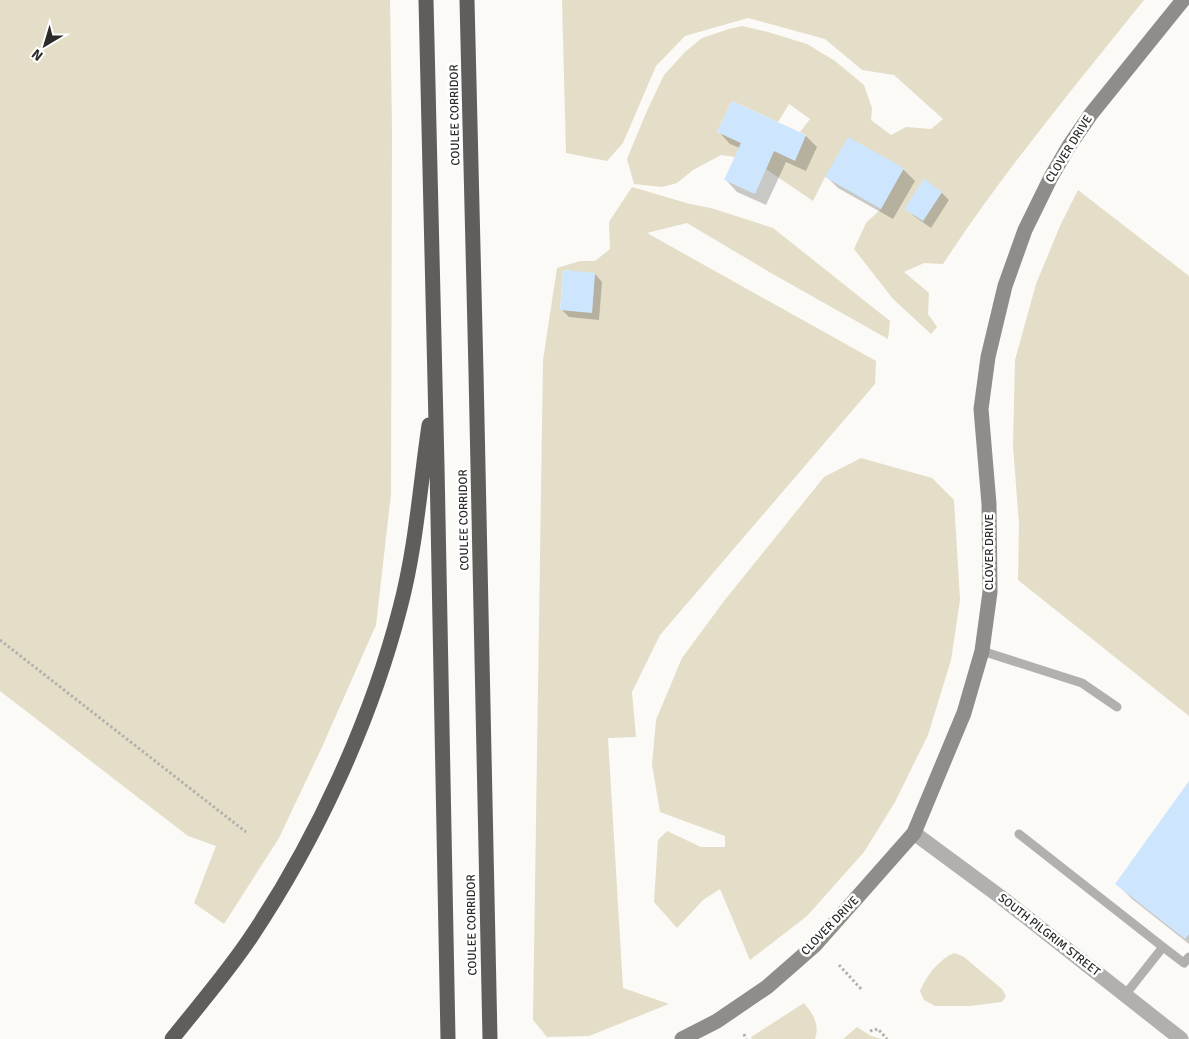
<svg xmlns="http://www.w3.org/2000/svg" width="1189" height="1039" font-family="Signika,sans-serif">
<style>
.green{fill:#e4ddc7;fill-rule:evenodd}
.shadow{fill:#0003}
.building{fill:#cee6fd}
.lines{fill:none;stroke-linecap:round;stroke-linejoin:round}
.path{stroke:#b2b1ae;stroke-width:3;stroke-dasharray:2.5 2.5;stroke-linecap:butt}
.lane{stroke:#b1b0af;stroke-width:9}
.street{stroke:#b1b0af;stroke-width:15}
.secondary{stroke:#8e8d8a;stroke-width:15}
.highway{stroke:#5f5e5b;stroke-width:15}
.labels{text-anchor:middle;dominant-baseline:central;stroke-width:5;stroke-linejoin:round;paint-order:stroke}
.street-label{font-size:12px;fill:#2b2a29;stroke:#fff}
</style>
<rect width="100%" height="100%" fill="#fbfaf6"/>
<path class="green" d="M0,0h390l2,131 -1,363 -15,131 -54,122 -43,91 -55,86 -30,-21 22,-57 -28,-10 -188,-145z
M562,0h582c-69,86 -140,171 -201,264l-19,-1 -20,9 25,21 -1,21 9,13 -6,7 -38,-35 -39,-50 12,-26 15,-14 23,-41 -79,9 -12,24 -47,-32 8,-18 21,9 11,-25 -6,-3 10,-13 -21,-15 -11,18 -46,-21 -15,31 24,11 -6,14 -14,-2 -28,15 -16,13 -15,4 -28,-3 -7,-25 19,-46 18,-38 22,-24 16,-13 27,-9 13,-3 26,6 39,12 28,17 29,24 8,23 -1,12 20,15 15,-8 25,2 12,-10 -49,-44 -32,-5 -37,-31 -77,-21 -63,18 -29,30 -33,77 -16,18 -41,-8zM924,180l18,12 -19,29 -18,-12z
M632,187l58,17 21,4 62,20 117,93 -2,18 -117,-66 -84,-50 -40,10 229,128 -1,23 -215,251 -28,57 4,45 -28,1 15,250 46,16 -80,32 -42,1 -14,-17 10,-660 14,-92 23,-7h15l15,-12 -1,-27zM563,270l32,4 -3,38 -32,-2z
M1078,190l111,86v440l-171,-136 1,-56 -6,-78 2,-86 21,-76 24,-58z
M861,458l71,20 22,22 6,100 -9,60 -23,75 -33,67 -31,50 -57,64 -57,44 -30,-71 -17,11 -26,28 -23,-26 4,-62 9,-9 34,16h24v-11l-65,-24 -8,-47 4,-45 26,-62 42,-57 100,-124z
M954,953l10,4 38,32 4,7 -4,6 -32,4h-35l-11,-6 -4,-9c7,-16 18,-31 34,-38z
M804,1003c9,11 16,21 11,36h-63l-1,-2z
M857,1027l14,9 11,3h-39z"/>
<path class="shadow" d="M719,132l87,4 11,11 -11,24 -20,-9 -20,43 -29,-13 -11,-12 14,-32 -10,-4z
M849,139l54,30 12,12 -22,38 -55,-31 -11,-11z
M924,181l18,12 7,7 -18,28 -17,-12 -8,-7z
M595,274l7,8 -3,38 -30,-3 -8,-8z
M1189,783v161l-57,-45 -15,-15z"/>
<path class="building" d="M732,101l74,34 -11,26 -21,-10 -19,43 -31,-14 17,-37 -24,-11z
M848,137l56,31 -23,41 -56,-32z
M924,179l18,13 -19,29 -19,-12z
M563,270l32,3 -3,40 -32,-3z
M1189,781v153l-4,5 -70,-55z"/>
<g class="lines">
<path class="path" d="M0,640l246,192
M839,965l23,25
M870,1031l8,-2 9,10
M744,1034l2,5"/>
<path class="lane" d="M982,651l100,32 35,24
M1019,834l144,113
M1125,995l38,-48 21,16 5,-6"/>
<path class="street" d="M914,833l88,65 179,141"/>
<path class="secondary" d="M682,1039l35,-18 50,-34 48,-42 99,-112 50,-120 18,-62 8,-59 -1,-88 -8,-95 7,-52 17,-71 20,-56 26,-53 18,-31 22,-32 92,-114"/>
<path class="highway" d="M426,0l11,466 11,573
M467,0l9,372 14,667
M172,1039c27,-34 55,-66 79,-102 65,-97 120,-216 149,-329 16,-60 20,-122 29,-183"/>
</g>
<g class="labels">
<g class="street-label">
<text transform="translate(455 115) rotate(-91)">COULEE CORRIDOR</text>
<text transform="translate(1069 149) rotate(-58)">CLOVER DRIVE</text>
<text transform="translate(464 520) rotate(-91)">COULEE CORRIDOR</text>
<text transform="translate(989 552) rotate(-90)">CLOVER DRIVE</text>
<text transform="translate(472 925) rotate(-91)">COULEE CORRIDOR</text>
<text transform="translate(830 926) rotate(-46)">CLOVER DRIVE</text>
<text transform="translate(1049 935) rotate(38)">SOUTH PILGRIM STREET</text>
</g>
</g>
<g transform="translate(45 45) rotate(218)" stroke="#ffffff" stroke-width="4" paint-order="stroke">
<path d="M0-4L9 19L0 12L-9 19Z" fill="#2b2a29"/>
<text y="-8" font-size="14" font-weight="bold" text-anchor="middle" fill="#2b2a29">N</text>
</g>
</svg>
